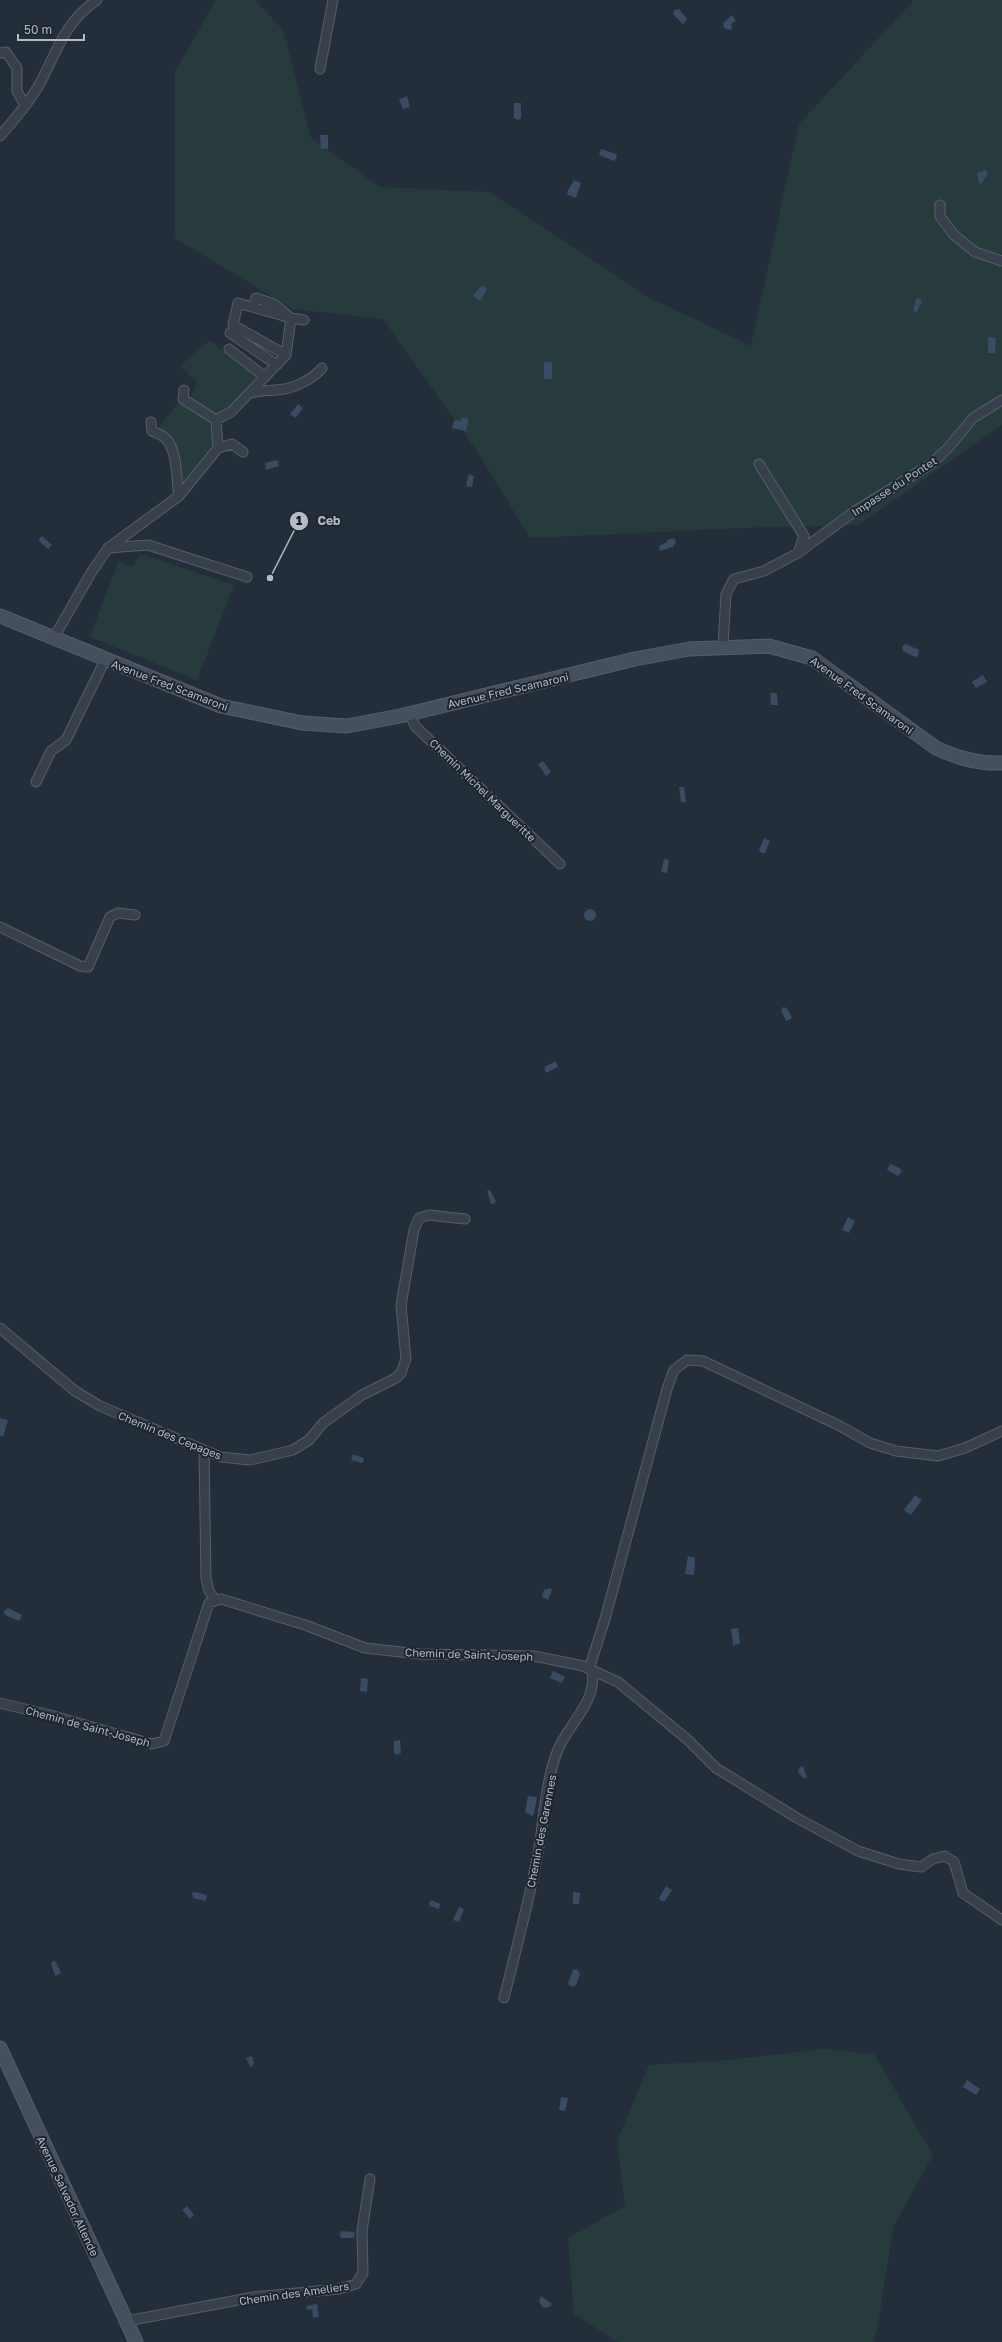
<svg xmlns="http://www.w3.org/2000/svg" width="1002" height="2342" font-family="'Golos Text',sans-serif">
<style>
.green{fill:#273b3d}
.water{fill:#3a4b64}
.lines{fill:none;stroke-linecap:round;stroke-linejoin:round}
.minor-casing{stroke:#565e69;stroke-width:11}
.secondary-casing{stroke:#565e69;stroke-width:15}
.minor{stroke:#38404b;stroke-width:9}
.secondary{stroke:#464f5e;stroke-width:13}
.labels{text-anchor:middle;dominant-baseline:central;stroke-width:4;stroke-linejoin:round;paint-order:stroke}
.street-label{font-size:11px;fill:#b3bbc7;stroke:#1d2530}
.leader{fill:none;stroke:#b3bbc7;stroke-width:1.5}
.callout-dot{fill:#b3bbc7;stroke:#1d2530;stroke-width:1.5}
.mark-label{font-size:12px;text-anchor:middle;font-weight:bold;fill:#111}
.callout-label{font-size:12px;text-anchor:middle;font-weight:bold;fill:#b3bbc7;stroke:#1d2530;stroke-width:4;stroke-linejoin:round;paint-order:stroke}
</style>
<rect width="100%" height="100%" fill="#242e3b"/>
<path class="green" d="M216,0h39l28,30 28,108 69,49 109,5 161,106 101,48 48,-222 115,-124h88v425l-144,100 -93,2 -235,11 -51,-84 -96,-135 -90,-10 -118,-71v-166z
M210,340l48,38 -29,30 -13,7 -26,-16 7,-17 -17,-16z
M180,401l32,21 2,25 -33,42 -2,-15 2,-14 -12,-23 -12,-8z
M140,554l94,31 -37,95 -107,-43 28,-75 15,5z
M824,2049l50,5 59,101 -40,72 -16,104 -4,11h-255l-44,-28 -6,-76 57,-32 -8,-65 32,-76 80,-5z"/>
<path class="water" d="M679,9l8,10 -4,5 -10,-10 1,-4z
M732,15l4,6 -5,3 1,4 -2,2 -6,-2 -1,-5z
M407,96l3,11 -7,2 -4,-10z
M514,103h7v15l-3,2 -4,-2z
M320,135h8v14h-7z
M601,149l15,5 1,4 -3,3 -15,-6z
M985,170l3,4 -6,9 -3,1 -2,-11z
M574,180l7,3 -5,15 -8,-3 -1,-3z
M482,285l5,4 -7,12 -7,-5z
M919,298l3,3 -5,11 -4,-1 3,-12z
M988,337l8,1 -1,15h-7z
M544,362h8v17h-8z
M298,404l5,4 -8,10 -5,-4z
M463,417l6,2 -3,12 -14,-3 2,-8 6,1z
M277,460l2,6 -13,4 -1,-7z
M469,474l5,2 -2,11 -6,-1z
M42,536l10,9 -4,4 -10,-9z
M674,538l2,4 -3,5 -13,4 -1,-5 8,-4v-2z
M906,644l13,6 -1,6 -3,1 -12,-6 -1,-5z
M983,675l4,7 -11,6 -4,-6z
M770,693h7l1,12h-7z
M543,761l8,11 -5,4 -8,-12z
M679,787h5l2,15h-5z
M764,838l6,3 -5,12h-4l-2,-3z
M664,859l5,1 -2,13 -6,-1z
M584 915a6 6 0 1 1 12 0a6 6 0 1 1-12 0Z
M783,1007l4,1 5,10 -6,3 -5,-11z
M556,1061l2,6 -12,6 -2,-6z
M890,1164l10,4 2,3 -4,5 -11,-6z
M490,1190l6,11 -2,3h-3l-4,-13z
M848,1217l7,4 -6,12 -7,-3z
M0,1418l8,2 -5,17 -3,-2z
M353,1454l10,4 1,3 -2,2 -11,-3z
M915,1495l7,5 -11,15 -7,-5z
M688,1556l7,2 -1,17 -9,-1z
M550,1588l2,2 -4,10 -6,-3 2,-7z
M8,1608l14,7 -3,6 -14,-6 -1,-4z
M738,1628l2,16 -7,1 -2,-16z
M553,1671l12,6 -3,6 -12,-5z
M361,1678l7,1 -1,13 -7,-1z
M400,1740l1,13 -4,2 -3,-2v-12z
M803,1766l4,11 -3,2 -6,-7 2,-5z
M528,1796l9,1 -3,17 -2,2 -7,-4z
M666,1886l6,4 -7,11h-4l-2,-3z
M195,1892l12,3 -1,6 -13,-3 -1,-5z
M573,1892l7,1 -1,11h-6z
M431,1900l9,4 -1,5 -9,-3 -1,-2z
M459,1907l5,2 -5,13 -6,-2z
M53,1961l3,1 5,11 -6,3 -4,-12z
M577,1969l3,5 -4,11 -4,2 -4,-3 5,-14z
M252,2056l2,7 -3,5 -5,-10z
M967,2080l13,9 -4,6 -13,-8z
M561,2097l7,1 -3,13 -6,-1z
M187,2206l7,9 -4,4 -8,-9z
M342,2231l13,1 -1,6h-13l-1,-4z
M541,2296l11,8 -3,3 -6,1 -4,-7z
M317,2304l2,13 -6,1 -1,-9 -5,1 -1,-4z"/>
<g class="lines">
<defs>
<path id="minor" d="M0,53l6,-1 11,16v23l8,15
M320,69l13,-69
M0,136c14,-16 28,-32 39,-51 18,-33 25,-63 58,-85
M940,205v11l13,18 22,18 27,9
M253,307l3,-9 18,6 17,14 -53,-15 -5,22 53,30
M230,333l47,32
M229,349l36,28
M184,390l-1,9 33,21
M250,393c12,-3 23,-2 34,-4 13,-2 30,-11 38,-21
M151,422l1,9c4,2 11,4 14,8 12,12 10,40 13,57
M218,448l14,-4 11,8
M108,548l40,-3 99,32
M799,552l56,-41 76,-47 17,-16 25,-30 29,-18
M53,639l38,-66 17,-25 71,-52 39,-48 -2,-28 15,-8 55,-57 5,-37 13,2
M723,646l3,-52 8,-15 30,-8 34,-18 6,-17 -45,-72
M409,714l7,13 144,137
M36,782l15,-31 15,-11 39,-80
M0,927l80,39 8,1 22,-50 8,-4 17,2
M0,1328l75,63 25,15 104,44 17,7 29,3 43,-10 16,-10 14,-17 39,-28 34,-17 5,-5 5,-14 -5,-54 13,-75 5,-12 10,-3 36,4
M204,1450l2,129 3,12 6,9
M589,1669l16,-50 62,-230 7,-19 13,-10 16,1 137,65 30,17 26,8 42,5 27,-8 37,-17
M0,1703l50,12 102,29 12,-3 45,-138 12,-4 84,26 60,23 54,6 115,2 49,10 35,16 70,58 28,28 81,50 61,33 41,13 22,3 12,-8 12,-3 9,6 9,31 39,27
M504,1998c12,-48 25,-96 34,-145 6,-33 7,-69 19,-101 10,-27 41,-50 35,-82
M127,2321l127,-24 85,-8 17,-5 7,-11 -1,-42 8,-52"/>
<path id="secondary" d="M0,616l221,90 81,17 45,3 53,-10 235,-57 54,-10 80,-3 43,12 124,90c22,10 42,16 66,15
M0,2048l136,294"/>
</defs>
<use href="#minor" class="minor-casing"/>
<use href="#secondary" class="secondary-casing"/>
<use href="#minor" class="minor"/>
<use href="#secondary" class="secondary"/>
</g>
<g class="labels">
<g class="street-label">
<text transform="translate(894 486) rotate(-33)">Impasse du Pontet</text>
<text transform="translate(170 685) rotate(21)">Avenue Fred Scamaroni</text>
<text transform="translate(508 690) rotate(-13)">Avenue Fred Scamaroni</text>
<text transform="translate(862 695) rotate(36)">Avenue Fred Scamaroni</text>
<text transform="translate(483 790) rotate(44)">Chemin Michel Margueritte</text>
<text transform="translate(170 1435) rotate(22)">Chemin des Cepages</text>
<text transform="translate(469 1654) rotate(2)">Chemin de Saint-Joseph</text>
<text transform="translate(88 1726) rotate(15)">Chemin de Saint-Joseph</text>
<text transform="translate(541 1831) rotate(-79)">Chemin des Garennes</text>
<text transform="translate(68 2196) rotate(65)">Avenue Salvador Allende</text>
<text transform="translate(294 2293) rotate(-8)">Chemin des Ameliers</text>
</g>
</g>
<path class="leader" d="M270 578L299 521"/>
<g class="callout-dot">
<circle cx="270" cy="578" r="4"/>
<circle cx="299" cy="521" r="10"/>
</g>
<g class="mark-label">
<text x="299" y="525">1</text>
</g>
<g class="callout-label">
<text x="329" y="525">Ceb</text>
</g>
<path d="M18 34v6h66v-6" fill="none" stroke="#b3bbc7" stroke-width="2"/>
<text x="24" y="34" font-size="12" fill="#b3bbc7" stroke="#1d2530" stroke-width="3" paint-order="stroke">50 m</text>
</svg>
